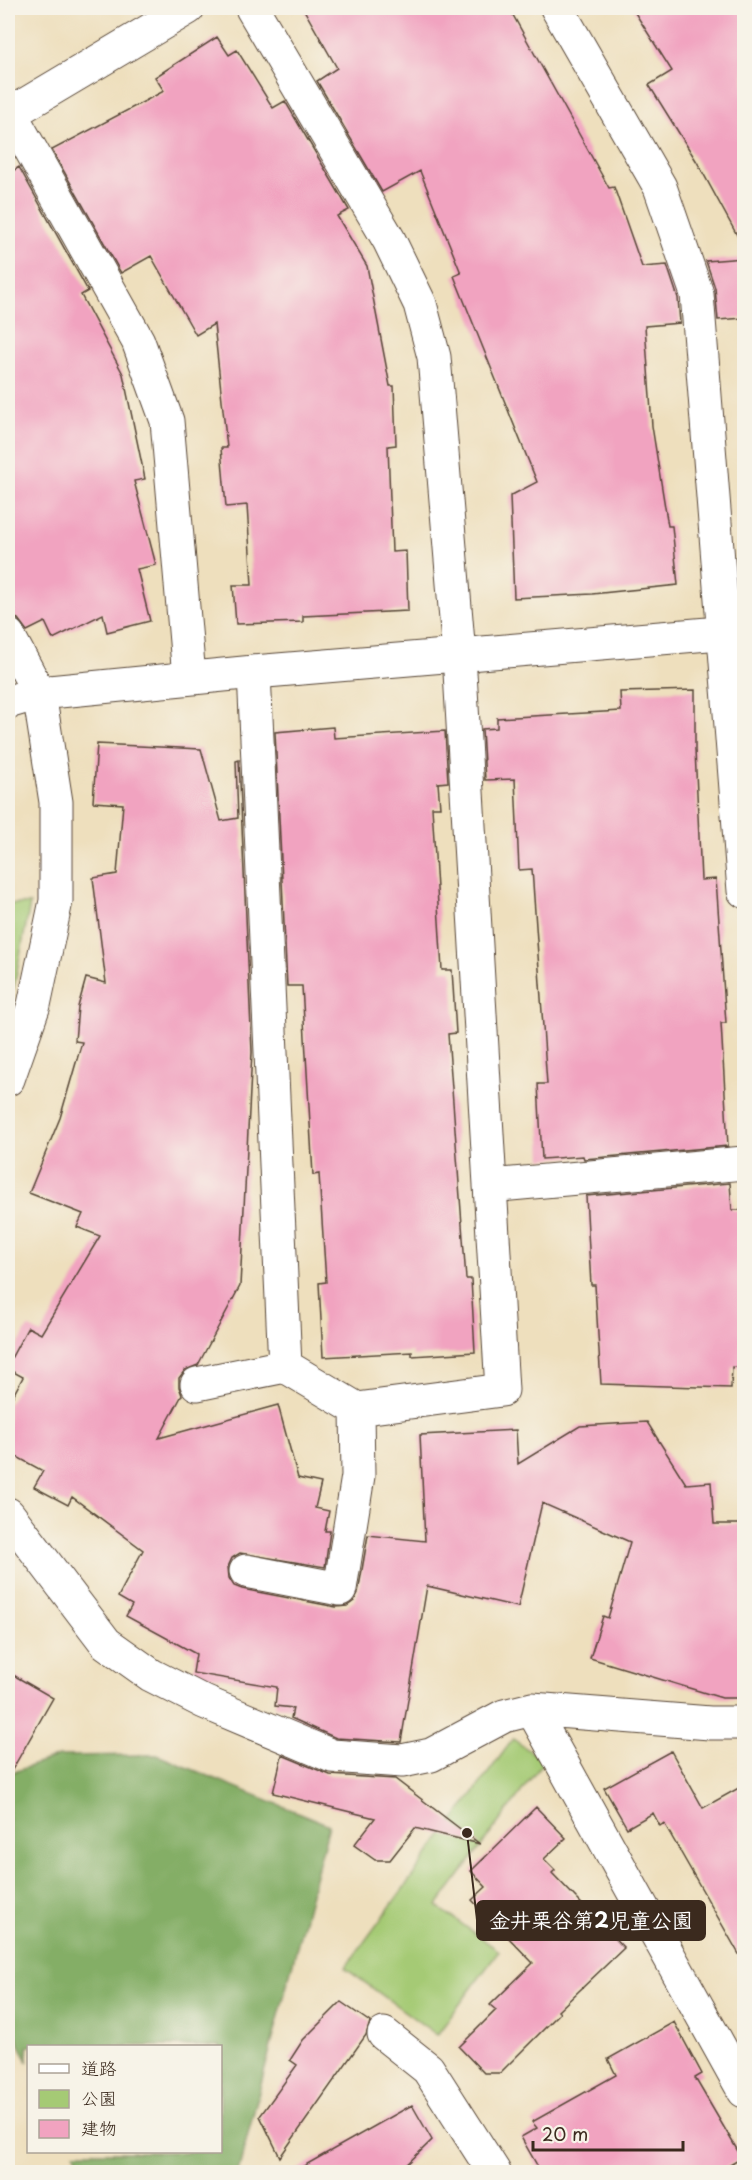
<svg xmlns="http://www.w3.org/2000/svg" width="752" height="2180" font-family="'Playpen Sans','Klee One',sans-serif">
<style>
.green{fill:#a5ca75;stroke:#707a4a;stroke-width:1.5}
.forest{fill:#84ae66;stroke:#606c42;stroke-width:1.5}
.building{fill:#f1a3c0}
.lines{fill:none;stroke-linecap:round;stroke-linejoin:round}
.street-casing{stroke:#564536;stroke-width:35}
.secondary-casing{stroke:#564536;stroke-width:35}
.street{stroke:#fff;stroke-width:33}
.secondary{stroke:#fff;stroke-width:33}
.leader{fill:none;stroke:#3b2a1e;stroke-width:2}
.callout-dot{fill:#3b2a1e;stroke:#f7f3e8;stroke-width:2}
.callout{fill:#3b2a1e;stroke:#3b2a1e;stroke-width:2}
.callout-label{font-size:21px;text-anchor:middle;font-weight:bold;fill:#fff}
</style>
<rect width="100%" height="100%" fill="#f7f3e8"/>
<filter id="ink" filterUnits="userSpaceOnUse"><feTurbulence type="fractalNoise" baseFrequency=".0167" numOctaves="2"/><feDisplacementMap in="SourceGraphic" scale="12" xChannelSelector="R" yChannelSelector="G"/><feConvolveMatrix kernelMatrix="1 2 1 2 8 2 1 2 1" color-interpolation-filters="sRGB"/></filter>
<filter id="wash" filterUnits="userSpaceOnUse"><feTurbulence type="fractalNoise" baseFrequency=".008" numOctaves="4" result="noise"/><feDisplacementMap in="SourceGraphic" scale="24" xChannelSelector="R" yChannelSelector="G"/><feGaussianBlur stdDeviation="1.35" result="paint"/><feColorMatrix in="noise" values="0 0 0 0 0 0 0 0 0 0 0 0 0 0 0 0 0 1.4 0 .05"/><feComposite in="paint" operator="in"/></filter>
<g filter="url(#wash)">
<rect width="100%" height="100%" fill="#eedfbd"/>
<path class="green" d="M8,904h22l-16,83 -6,17z
M513,1739l31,22 -107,145 62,45 -62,84 -92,-67z"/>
<path class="forest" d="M157,1755l172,70 -91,347h-153l-11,-20h146v-106h-192v16l-20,-43v-245l51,-18z"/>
<g id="blocks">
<path class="building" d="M303,8h206l100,180 5,-1 28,80 25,-2 11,33 2,25 -35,3 7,100 16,100h4l6,59 -86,9 -78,4 -4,-102 27,-14 -83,-206 7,-3 -41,-102 -38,21 -65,-111 20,-13z
M632,8h112v240l-47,-86 -48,-77 23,-14z
M217,37l12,18 8,-5 36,58 12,-7 64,109 -12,6 30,50 23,120h4l2,59 -8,1 4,106 14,-1 2,60 -105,5v6l-67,2 -3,-39h19l-5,-80 -21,2 -5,-59h6l-13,-124 -18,11 -45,-79 -30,17 -69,-123 112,-59 -9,-14z
M19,167l69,124 -7,4 42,79 22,105 -11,2 22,84 -19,4 13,52 -43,11 -4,-18 -50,25 -8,-17 -18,9 -9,-12 -10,-3v-442z
M744,258v60l-26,2 -3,-32 -9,-27z
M695,690v60l6,130 15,-1 10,144h-5l7,123 -144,13 -1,-3 -41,3 -4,-75h9l-15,-215 -13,1 -4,-91 -30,1 -3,-51 15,-1v-10l124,-7 -1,-19z
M333,727l1,11 111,-7 3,51 -10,1 2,24h-8l10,163h10l4,63 -8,1 18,245h5l4,73 -63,4v-4l-89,5 -4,-74 7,-1 -7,-108 -6,1 -11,-189h-15l-12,-254z
M97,744l104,5 20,72 17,-3 -2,-57 3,-1 13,292 -12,234 -42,79 -13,5 -6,8v9l3,8 -23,43 119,-33 20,73 23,5 -6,25 14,3 -4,20h5l-5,36 -85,-14 -8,5 -4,9 1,11 5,8 8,3 94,18 11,-1 7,-5 4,-8 10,-58 57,6 -5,-106 96,-5 2,34 62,-38 67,-4 39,62 25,-2 3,42h30v174h-22l-132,-40 13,-42 5,2 22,-76 -88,-39 -24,104 -91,-21 -26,156 -65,-4 -45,-20 2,-10 -18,-2 2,-19 -84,-14 3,-19 -70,-38 6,-11 -14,-8 25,-47 -71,-53 -4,8 -34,-18 9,-16 -35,-19v-47l15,-28 -15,-8v-5l20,-37 13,7 59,-98 -23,-9 6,-13 -54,-21 31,-75 22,-76 -7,-1 3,-34 8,-29 20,5 -13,-105 24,-4 6,-70 -30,-2z
M730,1183l2,27h11l1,158 -12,-1 -1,21 -130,-4 -6,-99h-4l-5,-89z
M8,1672l45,26 -45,79z
M671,1751l32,57 41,-23v178l-80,-140 -4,3 -7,-13 -26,15 -23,-40z
M282,1755l48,20 65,4 85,65 -65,-16 -25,32h-15l-21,-15 21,-27 -102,-25z
M536,1807l30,31 -22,21 11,11 -3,3 72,75 -66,63 2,2 -60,60h-16l-25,-26 37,-37 -6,-5 43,-42 -61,-63 14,-13 -15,-16z
M341,2002l29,20 -4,13 -86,122 -20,-41 37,-51 -7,-5 13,-20z
M674,2022l28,52 -7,4 47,80 -24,14h-177l-20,-35 16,-9 -5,-6 84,-47 -8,-16z
M412,2105l20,35 -33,32h-106z"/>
</g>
</g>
<g filter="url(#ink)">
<use href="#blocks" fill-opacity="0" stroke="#564536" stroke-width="1.5"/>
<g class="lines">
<defs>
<path id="street" d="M252,8l137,232 31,64 14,53 25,298 43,735 -145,19
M557,8l103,179 37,107 47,597
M8,109l130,232 29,80 22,256
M8,115l180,-107
M8,635l31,58 17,109v99l-22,104 -26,74
M8,702l31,-9
M490,1186l254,-23
M197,1384l88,-18
M8,1514l98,129 45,32 53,27 128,54 70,5 29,-6 73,-39 28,-7 178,14h34
M246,1571l94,18 18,-113 -1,-67 -72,-43 -31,-694
M532,1709l212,382
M384,2034l44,35 66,103"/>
<path id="secondary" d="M39,693l215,-21 490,-41"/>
</defs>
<use href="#street" class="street-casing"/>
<use href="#secondary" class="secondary-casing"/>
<use href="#street" class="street"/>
<use href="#secondary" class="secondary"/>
</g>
</g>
<path class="leader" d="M467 1833L477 1920"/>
<circle class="callout-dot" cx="467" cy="1833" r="6"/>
<rect class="callout" x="477" y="1901" width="228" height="39" rx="6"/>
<g class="callout-label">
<text x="591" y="1928">金井栗谷第2児童公園</text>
</g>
<rect width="752" height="2180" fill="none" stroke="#f7f3e8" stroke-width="30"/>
<rect x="27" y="2045" width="195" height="108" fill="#f7f3e8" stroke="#aca397" stroke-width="1.5"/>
<rect x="39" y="2064" width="30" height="9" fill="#ffffff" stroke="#aca397" stroke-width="1.5"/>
<text x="81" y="2075" font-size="18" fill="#3b2a1e">道路</text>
<rect x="39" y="2090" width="30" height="18" fill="#a5ca75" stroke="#aca397" stroke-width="1.5"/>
<text x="81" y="2105" font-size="18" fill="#3b2a1e">公園</text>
<rect x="39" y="2120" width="30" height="18" fill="#f1a3c0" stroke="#aca397" stroke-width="1.5"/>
<text x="81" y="2135" font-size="18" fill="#3b2a1e">建物</text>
<path d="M533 2141v9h150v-9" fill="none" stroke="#3b2a1e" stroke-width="3"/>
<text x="542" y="2141" font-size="18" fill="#3b2a1e" stroke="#f7f3e8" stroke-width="4.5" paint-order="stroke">20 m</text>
</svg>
